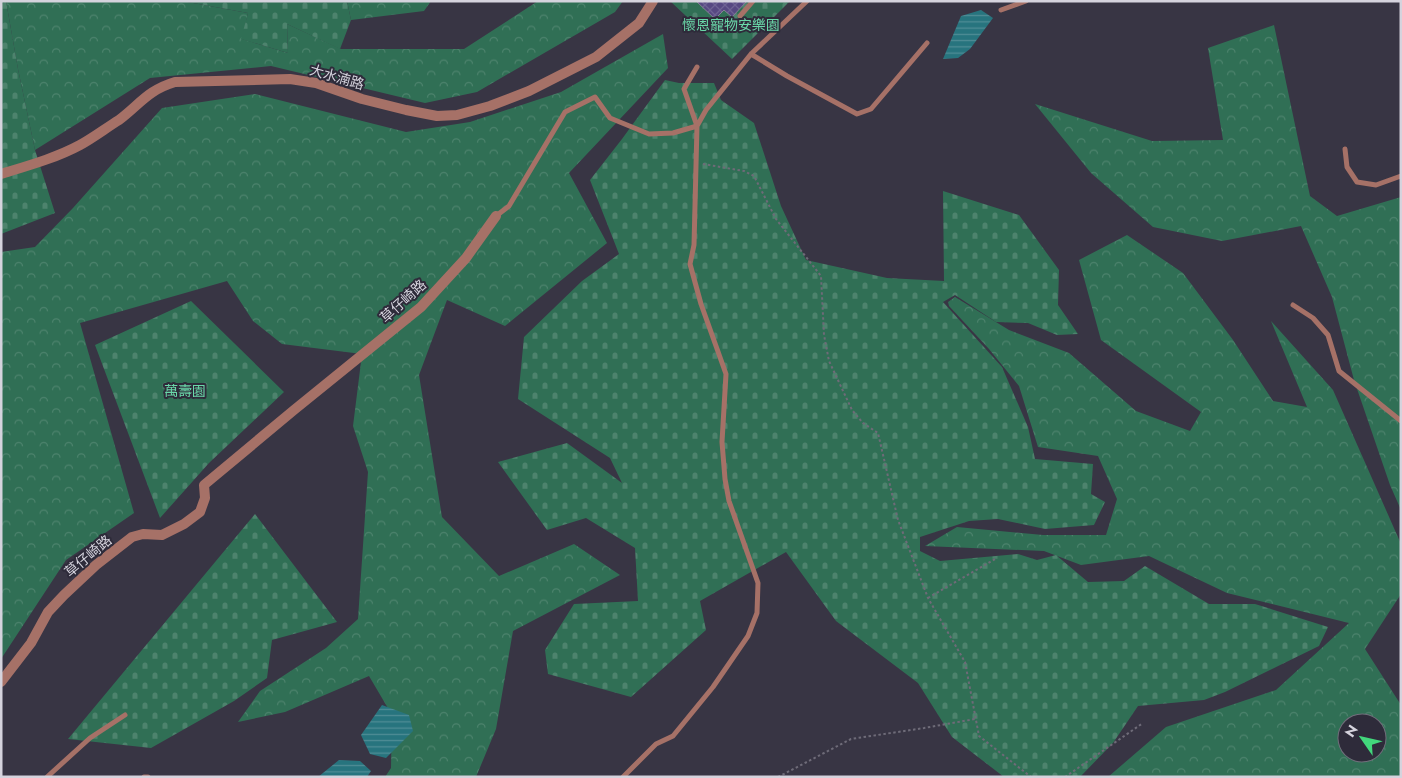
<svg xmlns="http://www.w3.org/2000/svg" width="1402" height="778" font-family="Jost,'Noto Sans TC',sans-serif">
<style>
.forest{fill:url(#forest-crowns);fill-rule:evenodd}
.cemetery{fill:url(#cemetery-stones)}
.water{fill:url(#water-rules)}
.building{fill:url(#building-cross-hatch);stroke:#848193}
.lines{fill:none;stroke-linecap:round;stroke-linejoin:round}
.path{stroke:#6e6b78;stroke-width:2;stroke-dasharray:2.5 2.5;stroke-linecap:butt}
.service{stroke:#a67167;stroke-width:5}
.minor{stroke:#a67167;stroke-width:10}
.tertiary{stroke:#a67167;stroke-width:10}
.labels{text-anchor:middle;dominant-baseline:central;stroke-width:4;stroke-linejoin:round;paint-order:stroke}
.park-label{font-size:14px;fill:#6ad8a9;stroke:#2e2b3a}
.street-label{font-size:14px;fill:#d5d3dd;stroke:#2e2b3a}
</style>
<defs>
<pattern id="forest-crowns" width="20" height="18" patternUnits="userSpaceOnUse" patternTransform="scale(1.25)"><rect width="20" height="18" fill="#306f55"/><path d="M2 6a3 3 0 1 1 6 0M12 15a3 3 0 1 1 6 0" fill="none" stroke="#4d836d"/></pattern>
<pattern id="cemetery-stones" width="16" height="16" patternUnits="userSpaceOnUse" patternTransform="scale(1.25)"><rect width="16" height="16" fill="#306f55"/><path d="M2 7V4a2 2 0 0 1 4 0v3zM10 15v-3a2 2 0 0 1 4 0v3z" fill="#4d836d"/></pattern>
<pattern id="water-rules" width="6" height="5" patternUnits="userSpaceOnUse" patternTransform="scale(1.25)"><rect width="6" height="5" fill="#27747e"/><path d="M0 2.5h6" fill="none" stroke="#508d96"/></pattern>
<pattern id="building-cross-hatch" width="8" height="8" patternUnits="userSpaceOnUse" patternTransform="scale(1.25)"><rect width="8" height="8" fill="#574882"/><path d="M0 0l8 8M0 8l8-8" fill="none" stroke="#6e6293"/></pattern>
</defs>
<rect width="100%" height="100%" fill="#383544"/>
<path class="forest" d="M6,1h176l66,12 -6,26 46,14 -1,-29 54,25h123l74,-48h85l-8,11 -138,80 -52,11 -154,-37 -121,12 -115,72 -17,-81z
M347,1h84l-7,10 -73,9z
M1274,25l36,171 27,20 64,-19v313l-11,-25 -36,-105 -22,-83 -31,-71 -79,15 -69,-14 -62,-54 -56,-69 117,37 71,-1 -15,-92z
M663,34l5,34 -99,105 38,70 -102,83 -58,-26 -28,75 23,142 57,59 75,-32 46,31 -107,56 -17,98 -20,48h-91l6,-9 1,-53 -23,-39 -84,36 -47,10 22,-31 66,-43 32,-29 10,-147 -15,-46 9,-72 -80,-10 -29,-23 -26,-40 -147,42 54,190 -68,47 -65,99v-407l34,-5 38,-39 89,-100 93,-14 151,38 64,-10 91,-30z
M1127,235l56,38 50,67 40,61 34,6 -36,-86 62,69 68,154v50l-36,55 36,56v72h-293l58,-50 110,-37 73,-67 -122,-30 -78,-37 -68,9 -37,-14 -119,-5 32,-19 86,8h63l11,-36 -19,-43 -60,-9 -19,-61 -30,-37 -40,-43 -1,-4 7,-5 54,33 60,23 67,58 54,20 11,-19 -100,-72 -22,-80zM1347,723h30v30h-30z"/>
<path class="cemetery" d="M1,1h5l12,68 17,81 20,63 -54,21z
M182,1h165l4,19 -11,29 -53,-25 1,29 -47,-14 7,-26z
M670,1h120l-58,58z
M665,80l14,3h35l7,17 33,23 27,83 25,54 81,18 57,3 -1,-90 76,24 40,55 -1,35 20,29 -21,1 -29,-12 -32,-1 -41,-27 -12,7 59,65 26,60 7,32 58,5 -2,30 14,8 -11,23 -49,4 -47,-10 -29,2 -49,16v14l20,10 78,-7 19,6 19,-5 32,27 36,-1 21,-15 64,38h46l73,23 -9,19 -94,46 -21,8 -66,6 -25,37 -33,34h-76l-52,-40 -34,-54 -82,-62 -50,-69 -86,49 6,29 -75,67 -83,-23 -3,-24 29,-46 64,-3 -3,-53 -49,-30 -39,12 -49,-68 69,-19 55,40 -12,-25 -92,-59 6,-62 58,-56 37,-27 -29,-74 32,-41z
M191,301l93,91 -75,71 -49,55 -65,-173z
M255,514l82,108 -65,18 -5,38 -33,23 -83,47 -83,-9z"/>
<path class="water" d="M981,10l12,8 -23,31 -12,9 -15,1 18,-43z
M382,705l27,10 4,16 -27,27 -16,-4 -9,-19z
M339,760l21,1 11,10 -4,6h-49z"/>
<path class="building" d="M696,1h51l-15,16 -8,-7 -9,9z"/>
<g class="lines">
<path class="path" d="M703,164l41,7 10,5 22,43 45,57 3,59 5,26 23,49 11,13 15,10 20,87 30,78 37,64 14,74 52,41
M928,598l67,-39
M778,777l73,-38 73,-11 51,-9
M1065,777l78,-54"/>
<path class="service" d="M1001,10l25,-9
M740,16l13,-15
M751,54l36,22 70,38 14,-5 56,-66
M1345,149l2,18 10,15 19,3 25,-9
M496,216l13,-10 56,-94 30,-15 15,21 39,16 24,-1 24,-7 9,-16 45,-56 56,-53
M1293,305l20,13 15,17 11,36 62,50
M47,777l43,-39 35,-23
M144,777h4
M623,777l33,-33 17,-8 40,-49 35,-51 9,-23 1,-30 -29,-82 -4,-22 -3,-37 4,-68 -25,-70 -11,-40 4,-19 3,-119 -13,-37 13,-22"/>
<path class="minor" d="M1,682l30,-39 17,-31 16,-17 32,-30 36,-28 11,-3 19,1 22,-11 16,-12 5,-14 -1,-13 90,-75 127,-103 45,-49 30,-42"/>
<path class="tertiary" d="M1,174c26,-8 55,-16 79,-29 13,-7 26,-17 39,-25 21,-16 29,-30 56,-38l115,-3 26,4 46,16 44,11 31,6 20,-1 33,-9 39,-15 67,-34 43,-34 14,-22"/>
</g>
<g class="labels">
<g class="park-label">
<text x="731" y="25">懷恩寵物安樂園</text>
<text x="185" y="391">萬壽園</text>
</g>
<g class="street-label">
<text transform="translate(337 77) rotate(16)">大水湳路</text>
<text transform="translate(403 301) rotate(-42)">草仔崎路</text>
<text transform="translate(88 556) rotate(-40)">草仔崎路</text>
</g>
</g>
<rect width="1402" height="778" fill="none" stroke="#d5d3dd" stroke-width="5"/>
<g transform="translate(1362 738) rotate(304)"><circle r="24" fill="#2e2b3a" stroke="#716e7b"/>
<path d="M0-4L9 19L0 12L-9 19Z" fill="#42d77c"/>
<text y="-8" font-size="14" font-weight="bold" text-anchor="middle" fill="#d5d3dd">N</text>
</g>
</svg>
